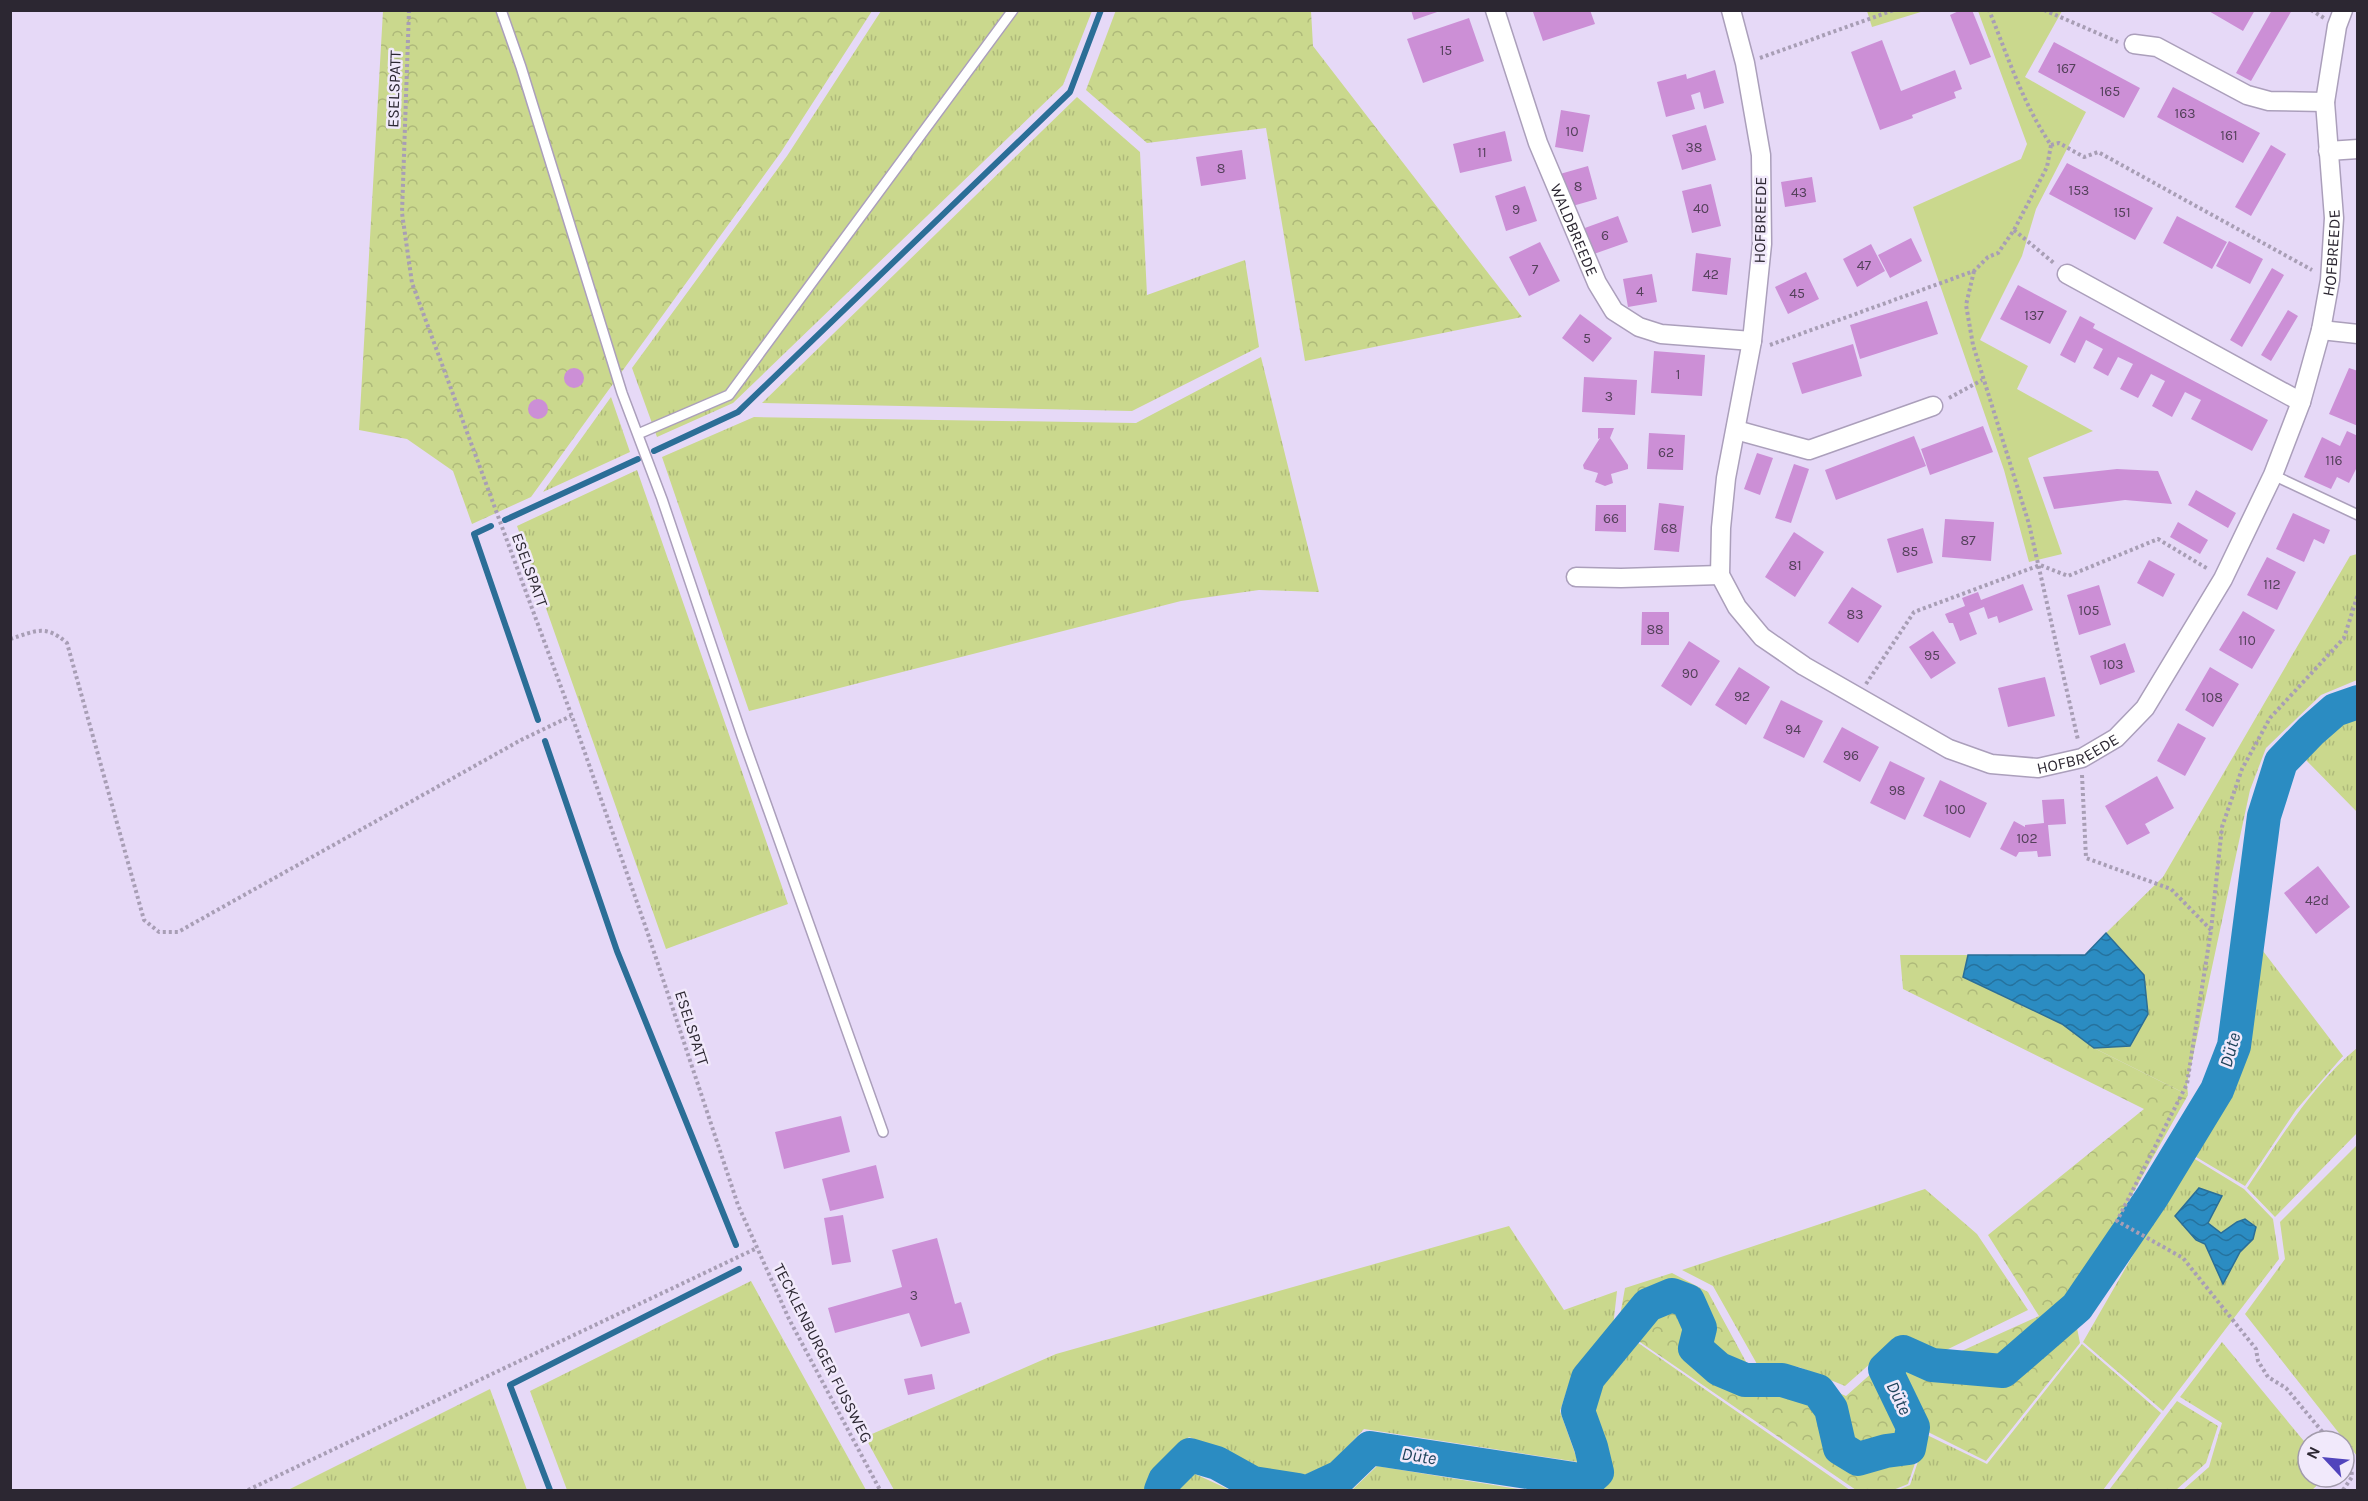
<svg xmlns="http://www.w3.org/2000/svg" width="2368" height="1501" font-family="Karla,sans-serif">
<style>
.grass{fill:url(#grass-tufts)}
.forest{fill:url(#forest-crowns)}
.green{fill:#cad88d}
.water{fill:url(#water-waves);stroke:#2b6e97;stroke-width:1.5}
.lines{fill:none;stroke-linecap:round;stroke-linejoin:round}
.stream{stroke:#2b6e97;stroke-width:6}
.river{stroke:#2b8cc2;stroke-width:34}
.building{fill:#cc8fd6}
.lane-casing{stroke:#ab9fbb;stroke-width:12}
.street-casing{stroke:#ab9fbb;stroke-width:21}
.path{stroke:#a89eb5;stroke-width:4;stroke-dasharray:3 3;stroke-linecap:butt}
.lane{stroke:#fff;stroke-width:9}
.street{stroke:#fff;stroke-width:18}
.labels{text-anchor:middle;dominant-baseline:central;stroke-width:5;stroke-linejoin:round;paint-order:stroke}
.number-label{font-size:14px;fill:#54415b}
.street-label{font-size:16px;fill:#2c2732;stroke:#f1e9fb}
.water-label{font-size:18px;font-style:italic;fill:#1c425a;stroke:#f1e9fb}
</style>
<defs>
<pattern id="grass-tufts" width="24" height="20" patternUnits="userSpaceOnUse" patternTransform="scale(1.5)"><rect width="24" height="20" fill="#cad88d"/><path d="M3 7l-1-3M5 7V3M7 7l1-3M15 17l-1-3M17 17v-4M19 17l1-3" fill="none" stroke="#aeb97a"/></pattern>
<pattern id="forest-crowns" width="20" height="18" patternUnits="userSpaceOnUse" patternTransform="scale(1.5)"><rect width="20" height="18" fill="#cad88d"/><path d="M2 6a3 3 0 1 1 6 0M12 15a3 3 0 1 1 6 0" fill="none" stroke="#aeb97a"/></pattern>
<pattern id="water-waves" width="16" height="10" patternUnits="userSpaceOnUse" patternTransform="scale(1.5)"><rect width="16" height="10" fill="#2b8cc2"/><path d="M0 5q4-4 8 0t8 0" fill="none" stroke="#25729e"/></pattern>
</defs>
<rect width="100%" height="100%" fill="#e6d9f7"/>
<path class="grass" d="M881,11h211l-29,74 -330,318 -76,34 -25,-69 155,-212z
M1077,97l63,55 7,143 98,-35 14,87 -127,64 -370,-8z
M1261,357l58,235 -60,-2 -78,11 -432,110 -87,-254 92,-40 382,6z
M611,397l19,55 -87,40z
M637,470l151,434 -122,45 -149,-423z
M2357,554v126l-36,15 -55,53 -16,42 -63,294 1,11 -94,-47 36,-3 14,-70 -38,-42 57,-56 187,-321z
M2357,719h1l-1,93 -53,-54 37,-33z
M2263,951l80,105 -47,54 -51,76 -54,-32 38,-59 18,-46z
M2357,1048v85l-82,84 -28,-29c33,-49 65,-103 110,-140z
M2357,1145v311l-112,-142 40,-55 -5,-37z
M2190,1156l54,33 29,30 6,40 -116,152 -80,-69z
M1925,1189l52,45 51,76 -92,45 -37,-17 -54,48 -46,-19 -42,-3 -44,-78 -31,-16z
M1509,1226l55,84 53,-19 -4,36 -39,42 -14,42 18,51 -214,-33 -32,34 -30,13 -44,-7 -33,-18 -36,-14 -36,36 -8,17h-251l-29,-53 191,-83z
M751,1281l115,209h-299l-37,-99z
M1634,1340l216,150h-256l19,-19 -22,-66 7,-24z
M2222,1342l86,104v31h18l-14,13h-129l26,-23 13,-44 -42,-26z
M2082,1344l79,69 -58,77h-205l12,-5 17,-50 60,29z
M490,1389l37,101h-239z
M1377,1466l147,24h-172z
M1193,1473l37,17h-60l1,-3z"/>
<path class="forest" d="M1116,10l195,1 2,35 209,271 -217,44 -39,-233 -119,15 -61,-53z
M383,11h489l-91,141 -250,345 -59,27 -19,-53 -46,-32 -48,-9z
M1900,955h68l-5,22 99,47 32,24 94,47 -71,126 -47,72 10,50 -94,118 -60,-30 -18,53 -15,6h-37l-238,-163 7,-39 47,-15 36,19 43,79 47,4 48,21 55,-49 34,16 104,-47 -51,-81 156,-126 -241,-120z
M2177,1401l41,25 -12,37 -30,27h-67z"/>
<path class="green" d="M1867,11v-1l57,1 -52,16z
M1978,11h84l-37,66 61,35 -50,97 -14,47 -42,84 48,26 -11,23 76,42 -65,27 34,96 -33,8 -25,-92 -91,-263 108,-48 6,-15z"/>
<path class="water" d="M2106,933l38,42 4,39 -18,32 -36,2 -32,-24 -99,-47 5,-22h117z
M2199,1188l23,8 -14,27 13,10 16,-11 8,-3 11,8 -3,12 -13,13 -17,32 -18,-40 -9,-4 -21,-24z"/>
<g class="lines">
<path class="stream" d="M654,451l84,-39 332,-320 31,-82
M505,520l133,-61
M491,526l-17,8 64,186
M545,741l72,210 119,294
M550,1490l-40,-105 229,-116"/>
<path class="river" d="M1161,1490l4,-10 25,-25 27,8 36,20 45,7
M1312,1490l28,-13 30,-29 217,33 10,-9 -6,-25 -13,-36 10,-33 60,-73 24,-10 16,6 12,27 -5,20 24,21 26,11h37l36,11 13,18 9,39 18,11 28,-8 23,-3 4,-21 -28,-58 18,-17 29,13 71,6 74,-64 75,-110 65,-107 17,-44 30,-230 17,-54 30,-31 24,-21 23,-8"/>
</g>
<path class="building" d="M1411,10h29v1l-26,9z
M1536,10h54l5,14 -52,17 -10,-29z
M1961,10h11l19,47 -21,8 -20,-50z
M2207,10h48l-12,21z
M2272,10h20l-41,71 -15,-8z
M1469,18l15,43 -61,22 -16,-44z
M1882,40l19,51 54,-21 7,19 -8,3 2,6 -44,17 1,3 -33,12 -29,-78z
M2054,42l86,46 -16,30 -86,-46z
M1715,70l9,33 -20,6 -4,-17 -9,3 4,14 -29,8 -9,-35 29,-8 1,5z
M2173,87l87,46 -17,30 -86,-46z
M1561,110l29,5 -7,37 -28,-5z
M1706,125l10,35 -34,10 -10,-35z
M1505,131l7,30 -52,12 -7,-29z
M2271,145l15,9 -35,62 -16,-9z
M1242,150l4,29 -45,7 -5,-29z
M2067,163l86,45 -18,32 -86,-46z
M1588,166l9,33 -28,8 -9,-33z
M1812,177l4,25 -31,5 -4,-25z
M1711,184l10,42 -29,7 -10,-42z
M1525,186l12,35 -31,10 -11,-35z
M1618,216l10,26 -37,13 -9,-26z
M2177,216l50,26 -15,27 -49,-26z
M1911,238l11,23 -32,17 -12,-23z
M2229,241l34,18 -13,25 -34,-18z
M1540,242l20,39 -31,15 -20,-39z
M1871,244l14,27 -28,16 -14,-28z
M1696,253l35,5 -4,37 -35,-4z
M2272,268l12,7 -42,72 -12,-7z
M1806,272l13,27 -31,15 -13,-27z
M1652,274l5,28 -29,5 -5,-28z
M2018,285l49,26 -17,33 -50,-25z
M1927,301l11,33 -78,25 -10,-34z
M2288,310l10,6 -27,45 -10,-6z
M1580,314l32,24 -19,24 -31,-24z
M2080,316l15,8 -2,4 175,92 -16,31 -61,-32 10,-19 -16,-8 -13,25 -20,-11 13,-25 -14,-7 -13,24 -18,-9 13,-25 -15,-7 -10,19 -15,-8 10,-19 -17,-9 -11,23 -15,-8z
M1853,344l9,32 -60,18 -10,-31z
M1654,351l51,4 -3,41 -51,-3z
M564 378a10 10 0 1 1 20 0a10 10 0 1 1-20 0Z
M2349,368l9,3v55l-29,-12z
M1584,377l53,3 -2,35 -53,-3z
M528 409a10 10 0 1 1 20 0a10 10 0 1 1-20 0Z
M1983,426l10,26 -63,23 -9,-26z
M1598,428h16l-4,10 18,27v4l-17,5 2,9 -8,3 -10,-4 3,-9 -14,-4 -1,-4 17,-27 -2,1z
M2347,431l11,5v29l-9,18 -12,-6 -6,12 -27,-12 18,-40 18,9z
M1649,433l36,2 -2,35 -36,-1z
M1914,436l12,30 -90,34 -11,-30z
M1757,453l16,5 -13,37 -16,-6z
M1794,464l15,5 -18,54 -16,-5z
M2117,469l41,2 14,33 -47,-4 -71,9 -11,-32z
M2196,490l40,23 -8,15 -40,-23z
M1659,503l25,3 -5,46 -25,-2z
M1596,505h30v27l-31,-1z
M2293,513l37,17 -6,14 -10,-5 -10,23 -28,-13z
M1945,519l49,3 -3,39 -49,-4z
M2178,522l30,18 -8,14 -30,-17z
M1923,528l10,35 -36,10 -10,-34z
M1794,532l30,20 -29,45 -30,-20z
M2267,557l29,15 -19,38 -30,-15z
M2149,560l26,14 -12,23 -26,-14z
M2023,584l10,26 -34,13 -2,-7 -9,3 -4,-12 -15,6 8,21 -17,7 -7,-18h-4l-4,-9 20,-8 -3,-8 16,-6 3,8z
M2099,585l12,40 -32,10 -12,-40z
M1852,587l30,19 -24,37 -30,-20z
M2243,611l32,19 -23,39 -33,-19z
M1642,612h27v33h-28z
M1933,631l23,32 -25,16 -22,-32z
M1689,641l31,20 -29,45 -30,-20z
M2125,643l10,29 -35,13 -10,-29z
M1739,667l31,20 -24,38 -31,-20z
M2210,667l29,17 -26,43 -28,-17z
M2045,677l10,39 -47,11 -10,-39z
M1781,700l42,21 -19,37 -41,-20z
M2178,723l28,15 -21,38 -28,-15z
M1842,727l37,20 -19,35 -37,-20z
M1890,761l35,17 -20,42 -35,-17z
M2157,776l17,32 -29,16 5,9 -23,12 -22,-39z
M1940,780l47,23 -17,35 -47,-22z
M2064,799l2,25 -18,1 3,31 -13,1 -1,-6 -18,1 -3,5 -16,-8 14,-28 11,6v-2l19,-2 -2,-23z
M2318,866l32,41 -34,27 -32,-41z
M841,1116l9,36 -66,17 -9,-37z
M876,1165l8,33 -54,13 -8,-32z
M843,1215l8,47 -19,3 -8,-47z
M937,1238l18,66 6,-2 9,31 -49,14 -12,-34 -74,20 -7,-25 74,-21 -10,-37z
M932,1374l3,15 -27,6 -4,-16z"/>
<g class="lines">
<defs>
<path id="lane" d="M501,10l20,57 101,326 40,106 80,237 141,396
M638,434l91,-39 284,-385
M2273,475l85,40"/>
<g id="street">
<path id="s1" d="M1495,10l43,133 59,140 17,28 25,16 22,7 91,7"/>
<path id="s2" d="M1731,10l14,53 16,92 1,89 -10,97 -26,137 -5,50 -1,47 17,32 25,30 42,29 145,83 42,15 47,4 44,-10 34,-20 29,-30 78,-129 50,-104 28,-73 20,-72 9,-50 4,-62 -9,-116 12,-76 6,-16"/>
<path d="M2134,44l23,3 90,48 22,6 56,1"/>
<path d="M2328,151l30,-2"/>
<path d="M2067,274l234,128"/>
<path d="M2321,330l37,4"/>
<path d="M1736,430l73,20 124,-44"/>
<path d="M1576,577l45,1 99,-3"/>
</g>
</defs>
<use href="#lane" class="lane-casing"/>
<use href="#street" class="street-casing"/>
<path class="path" d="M409,10l-7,203 10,70 166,450 69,198 91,274 51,114 91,171
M2044,10l74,32
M2311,10l13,8
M1760,58l134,-48
M2051,145l8,-2 25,14 14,-5 214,118
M2014,230l41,34
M1974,271l-8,34 7,40 56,179 49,216
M1770,345l204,-74 14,-14 10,-4 16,-23 33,-63 4,-22c-28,-41 -43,-88 -62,-135
M1949,398l33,-18
M10,639c26,-8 35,-15 57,4l77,277 15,12h19l343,-192 50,-24
M1866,684l48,-72 126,-47 28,11 90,-37 50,30
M2082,775l4,83 85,31 40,41
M2330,1441l-44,-53 -18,-11 -10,-16 -2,-12 -73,-91 -66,-37 70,-137 24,-154 11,-103 20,-58 28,-51 74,-80 14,-44
M248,1490l509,-242
M2343,1490l9,-13 -1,-12 -7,-7"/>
<use href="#lane" class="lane"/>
<use href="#street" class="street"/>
</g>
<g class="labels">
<g class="number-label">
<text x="1446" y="50">15</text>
<text x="2066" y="68">167</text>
<text x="2110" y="91">165</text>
<text x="2185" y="113">163</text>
<text x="1572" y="131">10</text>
<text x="2229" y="135">161</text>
<text x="1694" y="147">38</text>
<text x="1482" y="152">11</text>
<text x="1221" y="168">8</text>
<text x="1578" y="186">8</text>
<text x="2079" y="190">153</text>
<text x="1799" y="192">43</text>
<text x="1701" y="208">40</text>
<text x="1516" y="209">9</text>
<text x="2122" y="212">151</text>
<text x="1605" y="235">6</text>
<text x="1864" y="265">47</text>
<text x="1535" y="269">7</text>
<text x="1711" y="274">42</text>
<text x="1640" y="291">4</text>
<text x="1797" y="293">45</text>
<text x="2034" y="315">137</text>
<text x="1587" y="338">5</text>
<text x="1678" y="374">1</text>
<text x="1609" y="396">3</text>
<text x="1666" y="452">62</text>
<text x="2334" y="460">116</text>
<text x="1611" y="518">66</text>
<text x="1669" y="528">68</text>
<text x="1968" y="540">87</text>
<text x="1910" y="551">85</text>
<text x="1795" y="565">81</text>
<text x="2272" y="584">112</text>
<text x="2089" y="610">105</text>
<text x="1855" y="614">83</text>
<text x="1655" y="629">88</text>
<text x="2247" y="640">110</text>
<text x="1932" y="655">95</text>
<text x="2113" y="664">103</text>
<text x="1690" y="673">90</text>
<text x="1742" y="696">92</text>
<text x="2212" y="697">108</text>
<text x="1793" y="729">94</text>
<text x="1851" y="755">96</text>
<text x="1897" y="790">98</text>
<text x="1955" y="809">100</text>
<text x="2027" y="838">102</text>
<text x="2317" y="900">42d</text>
<text x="914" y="1295">3</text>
</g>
<g class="street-label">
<text transform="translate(394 89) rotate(-88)">ESELSPATT</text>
<text transform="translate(1760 220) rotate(-89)">HOFBREEDE</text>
<text stroke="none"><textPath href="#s1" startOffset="234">WALDBREEDE</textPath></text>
<text stroke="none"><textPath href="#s2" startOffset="1580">HOFBREEDE</textPath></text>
<text transform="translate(530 570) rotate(70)">ESELSPATT</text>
<text stroke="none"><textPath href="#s2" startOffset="999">HOFBREEDE</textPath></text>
<text transform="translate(692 1028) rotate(72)">ESELSPATT</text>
<text transform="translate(823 1353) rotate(63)">TECKLENBURGER FUSSWEG</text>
</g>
<g class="water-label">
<text transform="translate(2230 1050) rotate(-74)">Düte</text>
<text transform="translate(1899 1398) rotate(64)">Düte</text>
<text transform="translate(1419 1456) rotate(9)">Düte</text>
</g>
</g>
<rect width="2368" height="1501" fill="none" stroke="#2c2732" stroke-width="24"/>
<g transform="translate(2326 1459) rotate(296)"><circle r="28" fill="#f1e9fb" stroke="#a29bab" stroke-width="1.5"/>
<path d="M0-4.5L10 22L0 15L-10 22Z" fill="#5144bc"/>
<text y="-9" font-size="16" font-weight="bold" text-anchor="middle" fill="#2c2732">N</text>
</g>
</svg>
